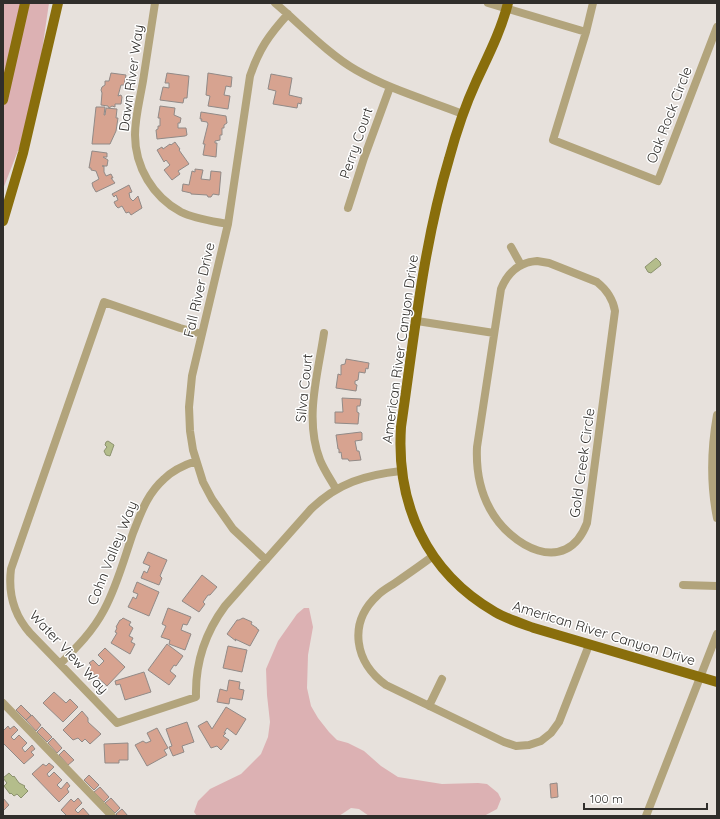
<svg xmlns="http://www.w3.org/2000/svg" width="720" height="819" font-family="Quicksand,sans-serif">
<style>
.green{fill:#dcb1b3}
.water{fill:#b4bd8b;stroke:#8c926e}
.building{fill:#d7a390;stroke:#918a87}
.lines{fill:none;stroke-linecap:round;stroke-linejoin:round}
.minor{stroke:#b2a47c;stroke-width:8}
.major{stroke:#896e0c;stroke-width:10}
.labels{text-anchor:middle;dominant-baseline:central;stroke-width:3;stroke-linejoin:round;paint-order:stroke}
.street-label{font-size:14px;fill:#302e2b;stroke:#fff}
</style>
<rect width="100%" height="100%" fill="#e7e1dc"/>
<path class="green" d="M3,3h46l-8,55 -20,85 -18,46z
M304,608h5l4,19 -5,28 -1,33 4,18 7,12 11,14 8,8 11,3 16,8 17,15 17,11 44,7 36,-1 9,1 11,9 3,6 -4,10 -13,7h-115l-10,-7 -8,-1 -12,8h-142l-3,-4 4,-11 12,-12 31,-15 20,-20 7,-17 2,-15 -3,-27 -1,-26 12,-28 19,-27z"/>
<path class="water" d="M656,258l4,4 1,3 -10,8 -3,-1 -3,-5z
M108,441l6,4 -4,11 -4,-1 -2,-4 3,-4 -2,-2 1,-3z
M9,773l4,4 1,-1 5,7 6,3 -1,1 4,4 -7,7 -4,-4 -3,2 -3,-3 -1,1 -6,-8 3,-3 -4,-5z"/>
<path class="building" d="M111,73l15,2 -2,10h-3l-3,11 3,-1 1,2 -1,7h-6v3l-3,-1 -3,2 -1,-2 -7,-1 1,-12 -1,-3 1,-3 3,-2v-4h4z
M167,73l22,3 -2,22h-3l-1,5 -23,-3 3,-13 6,1v-5h-4z
M208,73l24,4 -1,10 -5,-1 -2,9 6,1 -2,13 -20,-3 2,-10 -4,-1z
M271,74l21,4 -3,17 13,3 -1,6 -3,-1 -1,5 -24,-4 3,-13 -8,-2z
M160,106l15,2 -1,7 7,3 -1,5h-2v5h8l1,7 -2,1 -28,3 -1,-9 2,-1v-3h2v-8h-2z
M96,107h9l-1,8h1l1,-7 11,1 -1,9h2l-2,13 -6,13h-18z
M201,112l25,4 1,7 -3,2v3h-2v7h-2v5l-5,1v2h2l-1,14 -13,-2 2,-11h-2l5,-20 -1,-2 -6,-1 1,-2h-2z
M175,142l5,7 -1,1 10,14 -11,7 2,3 -8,6 -8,-10 6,-5 -4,-5 -2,2 -7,-12 5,-3 1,2 7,-5 1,1z
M92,151l15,2v4h-4l5,3 -1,6h-5h2v6l2,4 5,-2 2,4h-2l4,5 -19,9 -3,-5 -1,-4 7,-4 -3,-8 -5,-1v-2h-2z
M195,169l8,1 -2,9 9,1 1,-9 10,1 -2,23 -6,-1 -2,3h-3l-1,-2 -16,-1v-1l-9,-2 1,-7 6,1 3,-14 3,1z
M129,185l3,7 -3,1 1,5 3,3 5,-5 4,12 -11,7 -2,-3 -3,1 -4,-7 -4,2 -2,-2 -2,-4 4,-2 -2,-5 -2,2 -2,-3z
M346,359l23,4 -1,6 -2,-1 -1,5 -6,-1 -1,8 -3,1v3l2,1 -1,6 -20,-3 2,-14 3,1v-10l4,-1z
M342,398l19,1 -1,7h-3v6l2,1 -1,11 -23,-1v-11h8z
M361,432l1,1v7l-7,1 2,10h2l2,9 -12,1 -1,-2h-6l-1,-7 -2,1v-4h-1l-2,-14z
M148,552l19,8 -7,16 2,2 -3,7 -18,-7 3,-7 3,2 3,-7 -7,-3z
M202,575l15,12 -7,8h-2l-5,7 2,2 -6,8 -17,-11z
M137,582l22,10 -10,24 -21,-9 5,-10 3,2 2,-5 -5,-2z
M168,608l23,9 -4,8 -4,-1 -2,6 10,4 -6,16 -16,-6 1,-4 -9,-3 5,-11 -4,-2z
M123,618l8,4 -2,3 4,3 -4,8 4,2 -2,4 4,2 -5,10 -19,-11 6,-10 -2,-1 2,-4 -1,-1 4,-7h1z
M243,618l9,4 -1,2 6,4v1l2,1 -9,16 -15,-7 1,2 -9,-7 10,-14h2z
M167,644l16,12 -7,10 -2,-1 -4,6 6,5 -7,9 -21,-15z
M228,646l19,4 -5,22 -19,-4z
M105,648l20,19 -18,19 -20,-18 4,-3 -2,-2 4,-3 6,6 5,-5 -6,-6z
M144,672l7,20 -26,8 -5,-16 -4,1 -1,-4z
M229,680l11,2 -1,7 5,1 -2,10 -12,-2 -1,6 -12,-2 3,-13 7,2z
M54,692l12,11 4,-4 8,8 -15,15 -20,-19z
M21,705l10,10 -5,5 -10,-10z
M226,707l20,12 -10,16 -9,-7 -3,5h2l-3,3 6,4 -8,10 -4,-4 -6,2 -13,-22 9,-5 5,8z
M82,711l6,7v4l13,12 -11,10 -5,-5 -3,3 -4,-4 -5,2 -10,-10z
M32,715l9,10 -5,6 -10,-11z
M187,722l7,20 -12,4 2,6 -11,4 -4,-9 3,-1 -6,-17z
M8,726l2,3 4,-3 4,4 -7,7 3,3 5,-5 8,8 -5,5 3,4 7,-7 3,4 -4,3 3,3 -10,9 -21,-21v-12z
M42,727l10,10 -5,5 -10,-10z
M157,728l11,20 -4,2 3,5 -20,11 -12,-21 8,-4 3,2 5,-2 -4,-8z
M53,738l9,10 -5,5 -9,-10z
M128,743v17h-9v3h-14l-1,-19z
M64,750l10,10 -6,5 -9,-10z
M49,763l5,4 -7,7 2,3 5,-5 8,8 -5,5 4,4 6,-7 3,4 -3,3 2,3 -10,10 -27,-28 11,-10 3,2z
M89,775l10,10 -5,5 -10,-10z
M557,783l1,14 -7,1 -1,-14z
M100,787l9,10 -5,5 -10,-10z
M3,798l6,7 -6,6z
M78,798l4,5 -7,7 3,3 5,-5 7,8h-23l-6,-6 10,-11 3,3z
M111,798l9,10 -5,5 -10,-10z
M122,809l6,7h-10l-2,-2z"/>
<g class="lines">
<path class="minor" d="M155,3c-4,26 -8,52 -12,78 -3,18 -8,36 -8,54 0,32 18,62 46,77 14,7 31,9 47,12
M275,3c25,21 53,51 81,67 33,19 71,30 107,44
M488,3l98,29
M593,3l-7,29 -33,108 105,41 59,-154
M348,208l16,-50 26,-71
M511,247l10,18
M537,261l12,2 48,19c10,8 16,17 18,29l-28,212c-21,55 -77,23 -97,-14 -11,-20 -14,-40 -13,-62l24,-158c7,-17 18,-27 36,-28z
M417,321l77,12
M324,333c-6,41 -20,86 -4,127 4,10 11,20 16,29
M202,334l-22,-6 -76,-26 -93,267c-3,24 3,46 19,64l87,90 79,-26c-1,-35 9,-64 29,-91l86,-97c27,-26 54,-34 90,-38
M717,415c-6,34 -7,68 0,103
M433,556c-12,9 -25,18 -38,27 -6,4 -12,7 -17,12 -31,28 -23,68 8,90l118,57 12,4 13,-1 12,-4 10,-8 8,-11 30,-77
M266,560l-33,-31 -21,-30 -9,-17 -10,-32 -3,-19 -1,-24 3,-31 36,-152 22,-148c9,-27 19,-41 38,-62
M683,585l34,1
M60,664c17,-17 33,-33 44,-54 13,-24 20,-51 29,-77 8,-20 14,-39 31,-54 9,-9 20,-14 32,-18
M3,703l109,113
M429,706l13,-27
M646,816l71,-182"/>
<path class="major" d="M508,3c-7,28 -20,53 -32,79 -11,24 -20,51 -27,77 -26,87 -35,179 -48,268 -5,77 25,145 94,185 12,7 25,11 39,16l183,54
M3,100l22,-97
M3,221l20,-68 35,-150"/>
</g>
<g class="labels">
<g class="street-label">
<text transform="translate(131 78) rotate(-82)">Dawn River Way</text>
<text transform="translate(669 115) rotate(-69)">Oak Rock Circle</text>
<text transform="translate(356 143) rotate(-71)">Perry Court</text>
<text transform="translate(199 290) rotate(-77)">Fall River Drive</text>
<text transform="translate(400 349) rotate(-82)">American River Canyon Drive</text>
<text transform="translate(304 388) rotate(-84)">Silva Court</text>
<text transform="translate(582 463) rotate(-82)">Gold Creek Circle</text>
<text transform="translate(112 553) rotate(-68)">Cohn Valley Way</text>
<text transform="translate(604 633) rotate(17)">American River Canyon Drive</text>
<text transform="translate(69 652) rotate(47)">Water View Way</text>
</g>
</g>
<rect width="720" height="819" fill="none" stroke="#302e2b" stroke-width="8"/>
<path d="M584 803v6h123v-6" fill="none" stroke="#302e2b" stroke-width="2"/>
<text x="590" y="803" font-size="12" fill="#302e2b" stroke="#ffffff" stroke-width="3" paint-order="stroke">100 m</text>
</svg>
